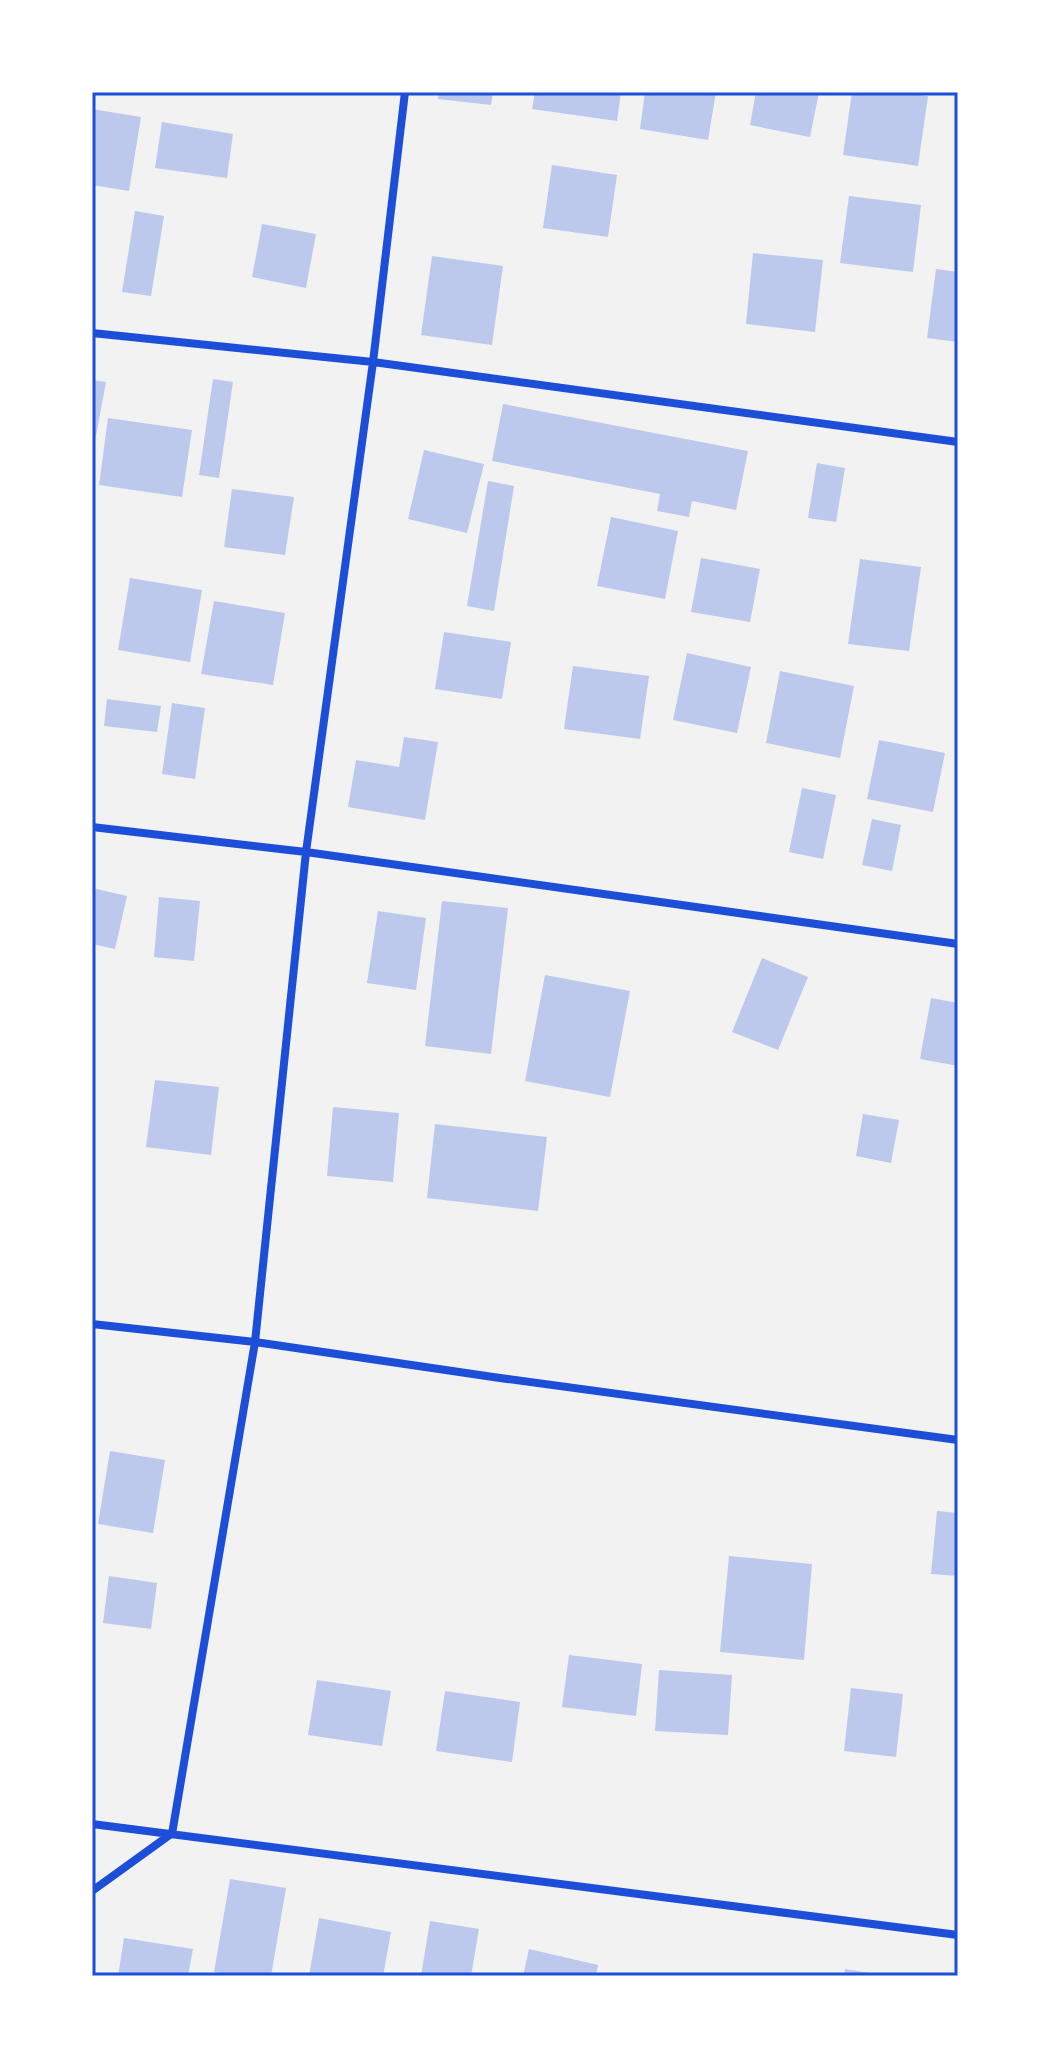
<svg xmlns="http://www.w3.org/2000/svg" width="1050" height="2068" font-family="'Noto Sans',sans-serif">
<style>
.building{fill:#bdc9ec}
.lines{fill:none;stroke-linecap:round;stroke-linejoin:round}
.minor{stroke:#1d4ed8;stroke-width:8}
.neatline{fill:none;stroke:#1d4ed8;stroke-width:3}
</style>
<rect width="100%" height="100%" fill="#f2f2f2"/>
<path class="building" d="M439,92h54l-2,13 -53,-6z
M535,92h86l-4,29 -85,-12z
M645,92h71l-8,48 -68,-11z
M756,92h63l-9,45 -60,-12z
M852,92h45l31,4 -10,70 -75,-11z
M92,109l49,8 -12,74 -37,-6z
M162,122l71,12 -6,44 -72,-10z
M552,165l65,10 -9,62 -65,-9z
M849,196l72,9 -8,67 -73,-9z
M135,211l29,5 -13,80 -29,-4z
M262,224l54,10 -10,54 -54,-11z
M753,253l70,7 -8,72 -69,-8z
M432,256l71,10 -11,79 -71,-10z
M936,269l22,3v70l-31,-4z
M213,379l20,3 -14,96 -20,-3z
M92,380l14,2 -11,59h-3z
M503,404l245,47 -12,59 -44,-9 -3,16 -32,-6 3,-17 -168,-33z
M108,418l84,12 -10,67 -83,-12z
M424,450l60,14 -17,69 -59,-14z
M817,463l28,5 -9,54 -28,-4z
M488,481l26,5 -20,125 -27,-5z
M232,489l62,8 -9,58 -61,-8z
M611,517l67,14 -13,68 -68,-13z
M701,558l59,11 -10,53 -59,-10z
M860,559l61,8 -12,84 -61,-7z
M130,578l72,12 -12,72 -72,-12z
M214,601l71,12 -12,72 -72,-11z
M444,632l67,10 -9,57 -67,-10z
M687,653l64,14 -14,66 -64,-13z
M573,666l76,10 -9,63 -76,-10z
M780,671l74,15 -14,72 -74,-15z
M107,699l54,7 -4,26 -53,-6z
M172,703l33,5 -10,71 -33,-5z
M404,737l34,5 -13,78 -77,-13 8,-47 43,7z
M879,740l66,13 -12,59 -66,-13z
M802,788l34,7 -13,64 -34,-7z
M872,819l29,6 -9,46 -30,-6z
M92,888l35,8 -12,53 -23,-5z
M159,897l41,4 -6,60 -40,-4z
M442,901l66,7 -17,146 -66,-8z
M378,911l48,7 -10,72 -49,-7z
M762,958l46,19 -30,73 -46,-18z
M545,975l85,16 -20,106 -85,-16z
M931,998l27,5v63l-38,-7z
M155,1080l64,7 -8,68 -65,-8z
M333,1107l66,6 -6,69 -66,-6z
M863,1114l36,6 -8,43 -35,-7z
M435,1124l112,13 -9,74 -111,-13z
M110,1451l55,9 -12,73 -55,-9z
M937,1511l21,2v63l-27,-2z
M729,1556l83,8 -8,96 -84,-8z
M109,1576l48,7 -6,46 -48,-6z
M569,1655l73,9 -6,52 -74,-9z
M659,1670l73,5 -4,60 -73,-4z
M317,1680l74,11 -9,55 -74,-11z
M851,1688l52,6 -7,63 -52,-6z
M445,1691l75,11 -8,60 -76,-11z
M230,1879l56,9 -15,88h-33l-24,-4z
M319,1918l72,14 -8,44h-74z
M430,1921l49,8 -8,47h-50z
M124,1938l69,11 -5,27h-70z
M529,1949l69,16 -2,11h-73z
M845,1969l32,5v2h-33z"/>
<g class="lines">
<path class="minor" d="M92,333l281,29 585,80
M92,827l214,25 652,92
M92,1324l163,18 245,36 458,62
M92,1824l866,111
M172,1834l83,-492 51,-490 67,-490 32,-270
M92,1891l79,-57"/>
</g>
<rect width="1050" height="2068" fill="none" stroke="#ffffff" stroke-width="188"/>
<rect x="94" y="94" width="862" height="1880" class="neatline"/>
</svg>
